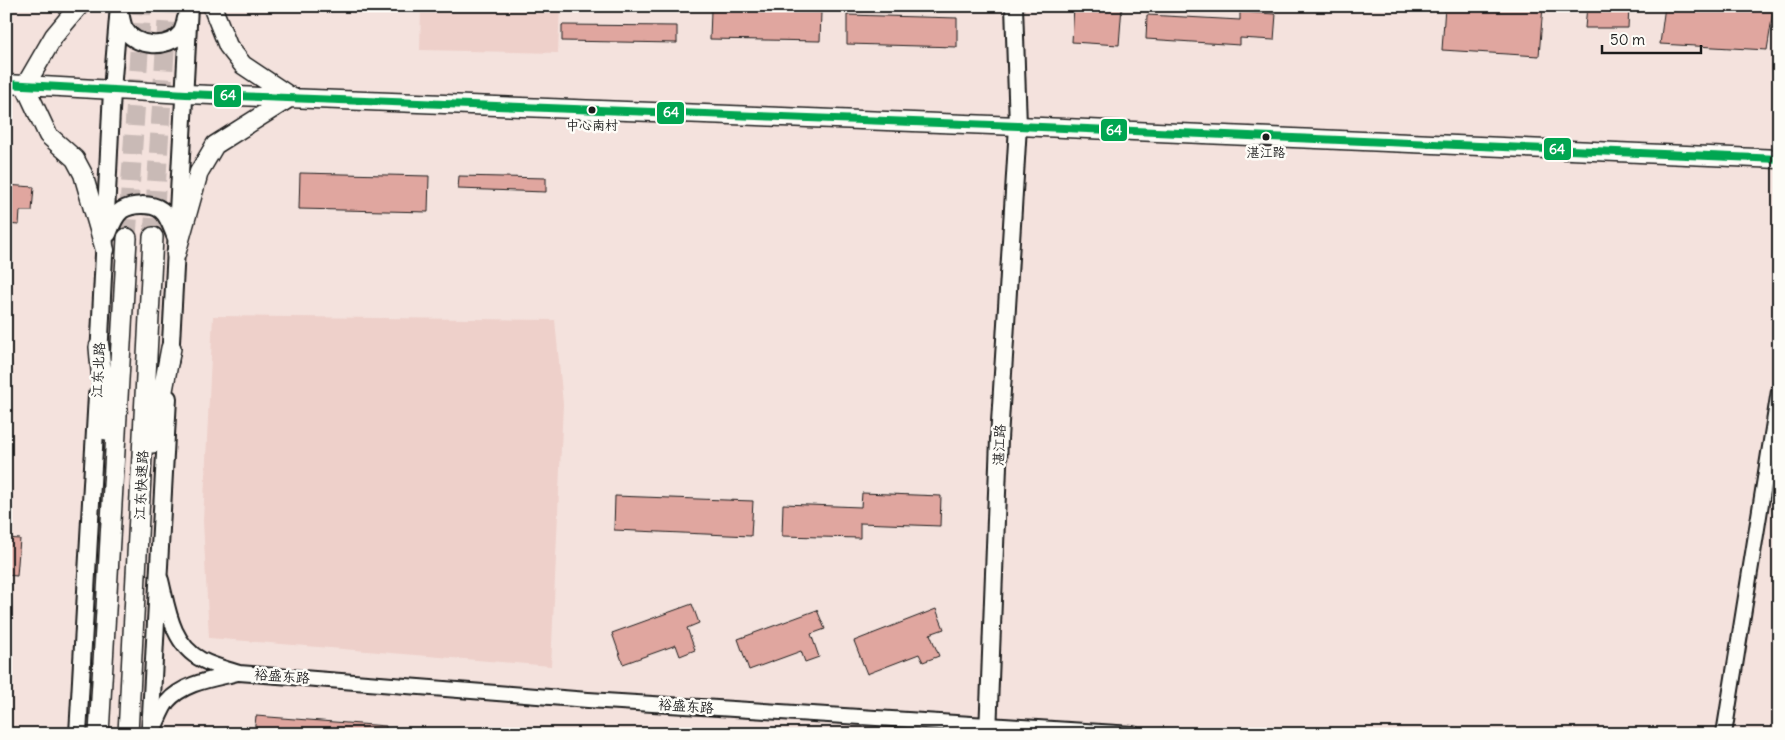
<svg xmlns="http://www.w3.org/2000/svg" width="1785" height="740" font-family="Delius,'LXGW WenKai TC',sans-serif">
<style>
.built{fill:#eed0ca}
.building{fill:#e0a69f;stroke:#1c1c1c}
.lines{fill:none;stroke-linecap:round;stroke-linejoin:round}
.trunk-tunnel{stroke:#c9bab6;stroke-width:19;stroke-dasharray:19 9;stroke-linecap:butt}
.tertiary-casing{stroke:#1c1c1c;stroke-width:18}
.secondary-casing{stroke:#1c1c1c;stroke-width:20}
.primary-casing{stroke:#1c1c1c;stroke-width:21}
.trunk-casing{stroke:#1c1c1c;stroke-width:22}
.tertiary{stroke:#fdfcf7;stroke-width:14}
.secondary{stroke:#fdfcf7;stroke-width:16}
.primary{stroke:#fdfcf7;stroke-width:18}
.trunk{stroke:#fdfcf7;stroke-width:19}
.bus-1-casing{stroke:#fdfcf7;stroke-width:11}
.bus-1{stroke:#00a651;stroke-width:8}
.bus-dot{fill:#1c1c1c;stroke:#fdfcf7;stroke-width:2}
.labels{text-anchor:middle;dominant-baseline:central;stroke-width:5;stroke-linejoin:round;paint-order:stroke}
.bus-label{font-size:13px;fill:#1c1c1c;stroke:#fdfcf7}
.street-label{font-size:14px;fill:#1c1c1c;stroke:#fdfcf7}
.line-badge{stroke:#fdfcf7;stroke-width:2}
.badge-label{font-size:14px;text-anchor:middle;font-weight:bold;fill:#fff}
</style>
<rect width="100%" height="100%" fill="#f4e2dd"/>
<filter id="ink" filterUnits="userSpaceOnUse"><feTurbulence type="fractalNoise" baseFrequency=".02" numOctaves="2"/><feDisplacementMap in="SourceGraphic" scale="10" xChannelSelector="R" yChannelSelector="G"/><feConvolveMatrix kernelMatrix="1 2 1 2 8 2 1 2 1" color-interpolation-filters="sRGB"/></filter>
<g filter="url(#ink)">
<path class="built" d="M421,6h139l-2,47 -138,-3z
M213,316l342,4 8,84 -12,262 -342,-28 -6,-117z"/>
<path class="building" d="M1074,6h48l-3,39 -47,-3z
M1445,6h98l-4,50 -97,-6z
M1587,6h42l-1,22h-43z
M1665,6h109l-7,44 -107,-6z
M711,10l110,2 -1,29 -110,-2z
M1240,12l36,2 -2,26 -34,-2v7l-94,-6 1,-24 93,5z
M847,15l110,3v29l-110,-3z
M562,25l115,1v17l-115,-2z
M300,173l129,3 -1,36 -129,-3z
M459,176l87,2v14l-88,-3z
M6,185l28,2 -2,24h-12l-1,14 -13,-1z
M862,493l79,3 -1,30 -80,-3v15l-78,-2 1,-32 78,3z
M615,496l138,5 -2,35 -137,-6z
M6,538l14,1 -3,37 -11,-1z
M692,604l7,19 -12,5 8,22 -15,6 -4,-11 -53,19 -11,-31z
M936,609l8,20 -14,5 9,22 -16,6 -4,-8 -52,20 -13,-33z
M817,610l8,19 -14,5 8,23 -14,5 -4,-11 -52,19 -11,-31z
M256,716l130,10v8h-132z"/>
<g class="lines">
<path class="trunk-tunnel" d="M153,237l15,-231
M127,238l15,-232"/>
<defs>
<path id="tertiary" d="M161,580c7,29 11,65 41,80 11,6 25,9 37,13l349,27 545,34
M152,734c4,-10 9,-23 15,-32 17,-20 47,-23 71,-29
M1724,734l55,-343"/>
<path id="secondary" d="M120,12c1,5 2,11 4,16 10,19 44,22 57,5 3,-4 4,-10 5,-15
M108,234c3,-8 7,-19 14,-24 10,-6 29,-7 39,0 8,6 11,19 15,28
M99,358l13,-268 7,-84
M170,361l19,-355
M78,734l19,-339
M150,734l18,-336
M988,734l11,-295 19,-313 -4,-120"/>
<path id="primary" d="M79,6l-25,30 -29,50 23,49 27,24 8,15 22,76
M6,84l180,10 832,32 761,33
M176,254l23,-82 16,-27 76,-48 -48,-32 -15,-19 -16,-40"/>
<path id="trunk" d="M99,347l7,83
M153,443l18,-95
M99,734l28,-496
M128,734l25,-497"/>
</defs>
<use href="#tertiary" class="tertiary-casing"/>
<use href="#secondary" class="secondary-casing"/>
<use href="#primary" class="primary-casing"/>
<use href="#trunk" class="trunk-casing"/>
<use href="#tertiary" class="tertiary"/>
<use href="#secondary" class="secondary"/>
<use href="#primary" class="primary"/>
<use href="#trunk" class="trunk"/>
<defs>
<path id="bus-1" d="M6,84l180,10 832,32 761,33"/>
</defs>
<use href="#bus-1" class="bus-1-casing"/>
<use href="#bus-1" class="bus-1"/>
</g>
</g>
<g class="bus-dot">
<circle cx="592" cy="110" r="4.5"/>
<circle cx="1266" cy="137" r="4.5"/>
</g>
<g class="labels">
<g class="bus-label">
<text x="592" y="125">中心南村</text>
<text x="1266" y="152">湛江路</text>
</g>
<g class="street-label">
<text transform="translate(98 370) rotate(-87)">江东北路</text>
<text transform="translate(999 445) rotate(-87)">湛江路</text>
<text transform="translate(141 485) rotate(-87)">江东快速路</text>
<text transform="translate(282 676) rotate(4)">裕盛东路</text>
<text transform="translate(686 706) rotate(4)">裕盛东路</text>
</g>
</g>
<g class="line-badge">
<rect x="213" y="84" width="29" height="24" rx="5" fill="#00a651"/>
<rect x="656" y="101" width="29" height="24" rx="5" fill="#00a651"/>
<rect x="1100" y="118" width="28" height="24" rx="5" fill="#00a651"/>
<rect x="1543" y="137" width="29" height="24" rx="5" fill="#00a651"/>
</g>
<g class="badge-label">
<text x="228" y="100">64</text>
<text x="671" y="117">64</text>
<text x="1114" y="135">64</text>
<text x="1557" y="154">64</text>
</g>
<rect width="1785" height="740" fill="none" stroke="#fdfcf7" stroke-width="25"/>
<rect x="12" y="12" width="1760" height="715" fill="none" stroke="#1c1c1c" stroke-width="2" filter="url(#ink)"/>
<path d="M1602 45v8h99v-8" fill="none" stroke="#1c1c1c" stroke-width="2.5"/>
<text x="1610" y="45" font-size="15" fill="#1c1c1c" stroke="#fdfcf7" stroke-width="4" paint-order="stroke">50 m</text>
</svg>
